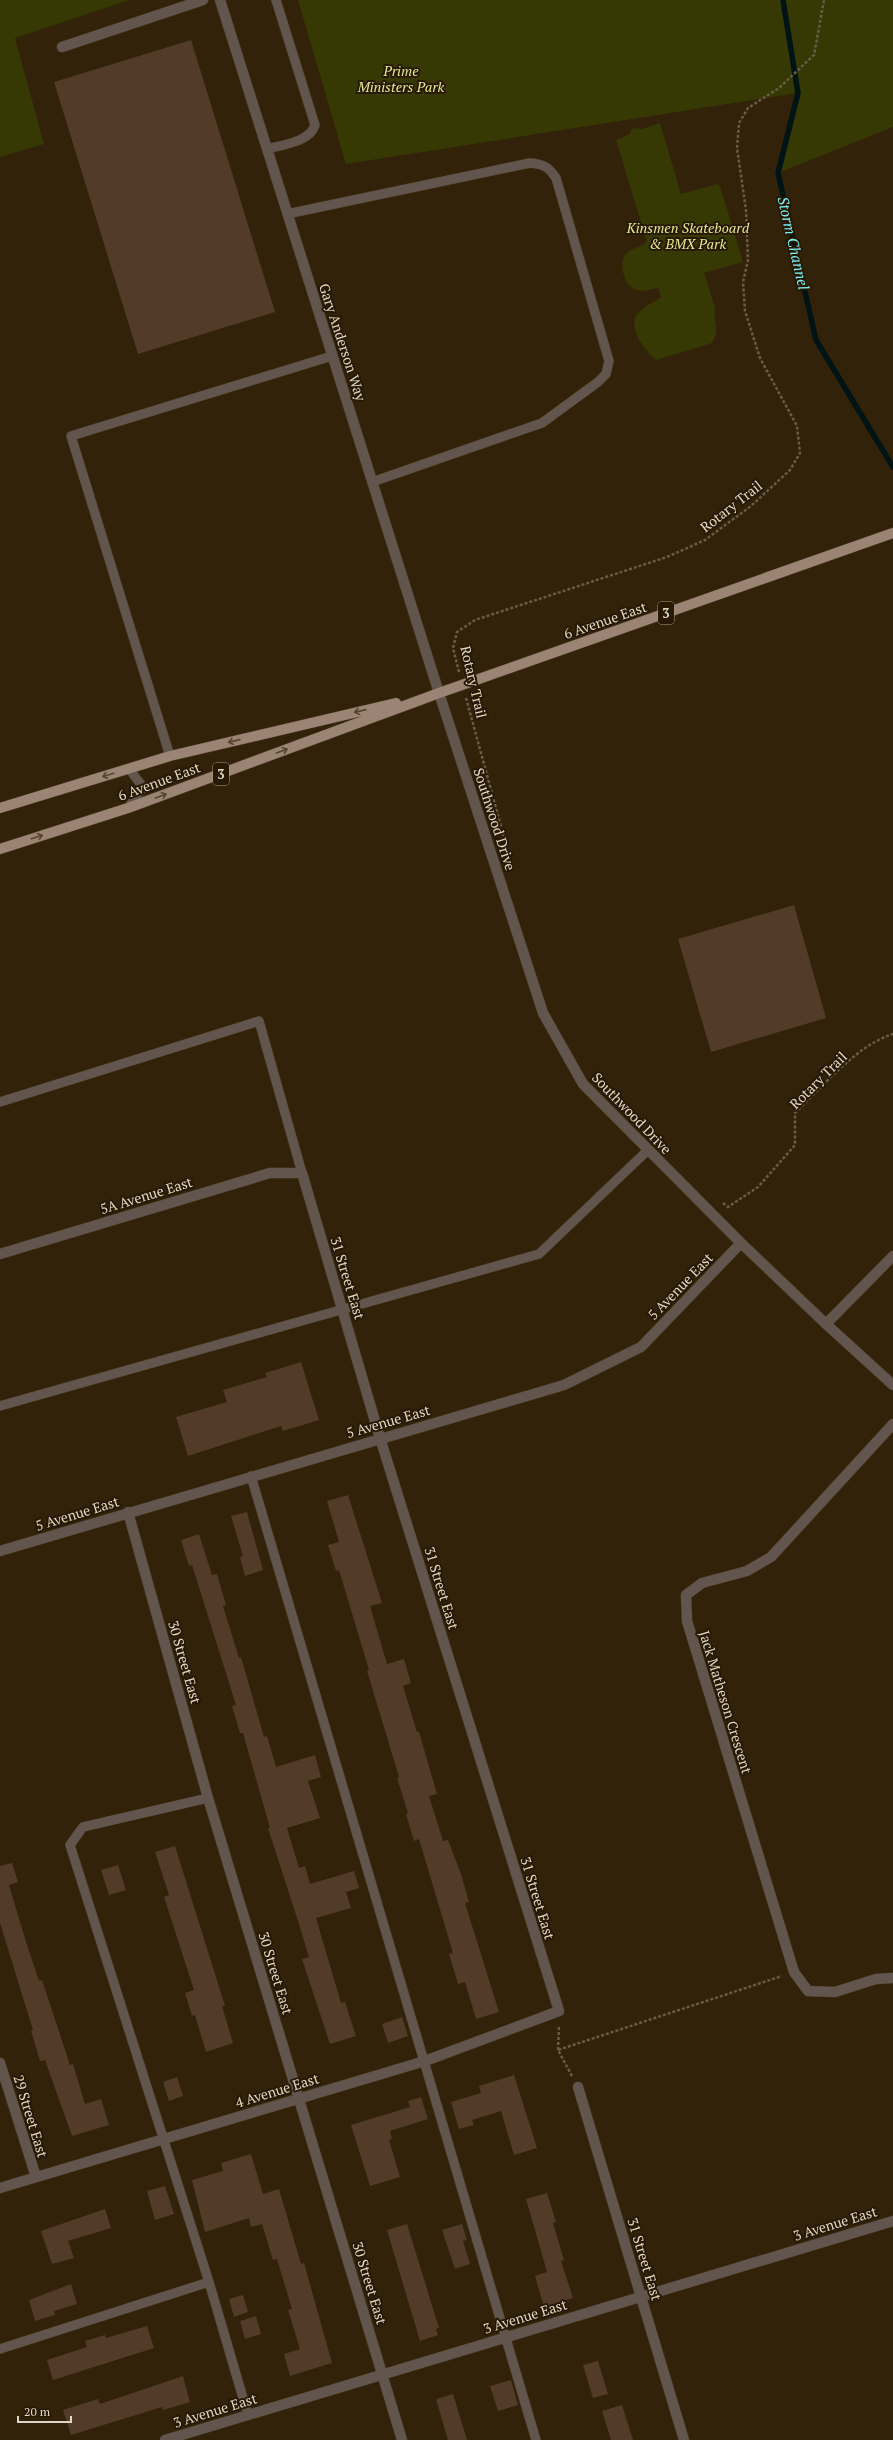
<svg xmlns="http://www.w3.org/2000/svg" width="893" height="2440" font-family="'PT Serif',serif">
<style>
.green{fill:#363904}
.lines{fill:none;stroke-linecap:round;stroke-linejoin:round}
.stream{stroke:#001315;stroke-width:5.5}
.building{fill:#523b28}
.lane-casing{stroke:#4e3f28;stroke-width:10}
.street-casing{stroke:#4e3f28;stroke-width:11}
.primary-casing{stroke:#4e3f28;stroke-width:11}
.path{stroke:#695b46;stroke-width:2.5;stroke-dasharray:3 2;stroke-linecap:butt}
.lane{stroke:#61554e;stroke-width:9}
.street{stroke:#61554e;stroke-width:10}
.primary{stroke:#9c8474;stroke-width:10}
.oneway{stroke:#564430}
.labels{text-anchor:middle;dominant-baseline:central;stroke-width:4;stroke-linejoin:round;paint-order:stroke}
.shield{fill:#271902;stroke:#a89d8d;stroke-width:1}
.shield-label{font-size:13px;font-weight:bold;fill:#e0d6c8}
.park-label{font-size:14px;font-style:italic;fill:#dfe996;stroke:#271902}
.street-label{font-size:14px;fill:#e0d6c8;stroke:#271902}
.water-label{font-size:15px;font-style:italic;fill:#7ceff8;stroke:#271902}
</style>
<rect width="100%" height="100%" fill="#32220a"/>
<path class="green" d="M0,0h129l-114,38 29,106 -44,13z
M298,0h595v127l-115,46 19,-80 -451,71z
M660,123l21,71 37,-10 3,5 22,73 -39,11 11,35c-3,14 6,20 -3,35l-56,17c-10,-8 -27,-30 -20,-44 5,-8 17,-14 25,-18l-3,-10c-8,1 -17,5 -24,1 -10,-4 -16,-27 -8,-35 5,-6 15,-7 21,-12l-31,-102 14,-6 2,-6 10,1z"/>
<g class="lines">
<path class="stream" d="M783,0l15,93 -20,80 38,167 77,127"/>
</g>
<path class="building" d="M191,40l84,272 -137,42 -84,-272z
M794,905l32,113 -115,34 -33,-113z
M301,1362l18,58 -36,11 -2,-5 -93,30 -12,-39 51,-15 -4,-12 44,-13 -2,-4z
M348,1495l34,108 -12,3 17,58 17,-5 7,24 -8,3 14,46h2l18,62 -8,2 14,45 5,-1 13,34 8,28 -4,1 34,109 -23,7 -11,-37 -7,2 -9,-30 4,-1 -34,-114 -5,2 -8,-27 2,-1 -11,-35 2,-1 -32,-106 2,-1 -30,-100 -3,1 -8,-26 11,-3 -12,-41z
M247,1512l16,58 -18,6 -5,-19 3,-1 -12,-40z
M199,1534l13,41 5,-1 9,31 -3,1 16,52 2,-1 23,80 3,-1 9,31 39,-12 6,22 -13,4 12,37 -33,10 12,40 6,-2 5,18 44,-13 5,17 -13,4 5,16 -35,10 25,85 4,-1 11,34 -26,8 -28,-85 7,-2 -11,-36 -30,-93h2l-27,-95h-3l-8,-27 4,-1 -44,-140 -3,1 -8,-26z
M175,1846l50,160h-3l11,37 -27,9 -11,-37 -3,1 -7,-23 9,-3 -30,-93 5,-2 -14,-43z
M12,1863l6,19 -9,3 17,57 13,39 3,-1 28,85 3,-1 12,40 16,-5 8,26 -37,11 -27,-76 -5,1 -9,-30 2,-1 -33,-107v-57z
M118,1865l8,25 -17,5 -8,-25z
M402,2017l6,19 -20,7 -6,-19z
M514,2075l23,73 -23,7 -13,-44 -29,9 2,5 -15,4 -8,-27 30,-9 -2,-7z
M177,2077l6,19 -14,5 -6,-19z
M421,2097l7,22 -38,12 2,8 -3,1 11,37 -30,9 -19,-61 59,-18 -2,-6z
M251,2154l12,40 16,-5 22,75 3,-1 28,100 -42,13 -6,-22 16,-5 -12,-39 4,-1 -15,-50 -4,1 -11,-36 -11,3 -2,-9 -44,14 -13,-52 31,-9 -2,-8z
M165,2186l9,28 -19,6 -8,-29z
M547,2193l9,29 -3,1 11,37 -3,1 12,37 -29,9 -9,-31 12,-4 -21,-73z
M105,2209l6,19 -43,13 6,17 -22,6 -11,-33z
M407,2224l32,104 -3,1 2,6 -18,6 -33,-111z
M462,2224l5,16 -4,1 7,23 -15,5 -13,-39z
M71,2284l6,20 -23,7 1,4 -20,6 -6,-21z
M243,2295l5,17 -14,5 -5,-18z
M256,2316l5,18 -16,5 -5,-18z
M147,2326l7,22 -101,32 -6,-20 40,-13 -2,-6 20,-6 1,3z
M598,2361l10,33 -15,4 -10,-33z
M183,2376l7,26 -27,8 -1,-3 -91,28 -8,-25 35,-11 2,5z
M511,2380l7,25 -20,6 -8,-25z
M453,2394l14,46h-19l-12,-41z
M622,2405l11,35h-22l-9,-29z"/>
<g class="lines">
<defs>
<path id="lane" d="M267,149c15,-4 43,-7 48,-24l-39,-125
M287,214l243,-51c13,1 19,4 26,15l53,183 -3,13 -8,8 -56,41 -170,59
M170,756l-99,-320 261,-80
M128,808l15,-21 -14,-18
M0,1102l259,-81 43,152
M0,1406l539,-152 109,-104
M251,1476l285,964
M208,1798l-125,29 -13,18 139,437 39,133
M0,2349l209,-67"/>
<path id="street" d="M220,0l219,693 104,320 40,71 158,159 85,81 67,61
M62,47l141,-47
M0,1254l270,-81h32l78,265 179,573 -134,50 -425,127
M826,1324l67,-68
M893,1424l-122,133 -24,14 -45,12 -16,12 1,26 107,351 14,19 27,1 41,-13 17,-1
M128,1512l80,286 194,642
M0,1551l564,-166 77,-38 100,-104
M0,2063l36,114
M578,2087l106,353
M165,2440l728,-219"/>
<path id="primary" d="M0,808l170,-52 226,-53
M0,849l128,-41 311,-115 454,-160"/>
</defs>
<use href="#lane" class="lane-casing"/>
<use href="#street" class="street-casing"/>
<use href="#primary" class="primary-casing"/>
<path class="path" d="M459,672l-6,-24 4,-16 18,-12 192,-63 38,-17 46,-34 39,-36 10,-17 -3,-27 -37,-68 -15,-47 -2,-29 5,-22 -2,-50 -9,-62 2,-25 9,-15 31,-20 35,-33 10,-55
M466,698l46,169
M723,1203l5,4 30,-20 37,-42v-32c27,-26 62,-68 98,-79
M558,2050l1,-24
M572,2076l-14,-26 224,-74"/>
<use href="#lane" class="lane"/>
<use href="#street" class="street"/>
<use href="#primary" class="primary"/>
</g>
<defs><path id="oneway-shaft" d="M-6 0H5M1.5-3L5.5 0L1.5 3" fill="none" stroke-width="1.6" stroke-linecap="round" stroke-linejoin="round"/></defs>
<g class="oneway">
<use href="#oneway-shaft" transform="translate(360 711) rotate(167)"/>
<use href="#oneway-shaft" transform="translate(234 741) rotate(167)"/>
<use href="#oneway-shaft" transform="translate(282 751) rotate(-20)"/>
<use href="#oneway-shaft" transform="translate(108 775) rotate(163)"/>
<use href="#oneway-shaft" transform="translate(161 796) rotate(-20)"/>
<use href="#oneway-shaft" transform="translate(37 837) rotate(-18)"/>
</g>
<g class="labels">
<g class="shield">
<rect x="658" y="602" width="16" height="22" rx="3"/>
<rect x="213" y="763" width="16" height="22" rx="3"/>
</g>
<g class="shield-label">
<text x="666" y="613">3</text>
<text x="221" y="774">3</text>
</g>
<g class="park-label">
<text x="401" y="70">Prime<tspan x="401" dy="16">Ministers Park</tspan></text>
<text x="688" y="227">Kinsmen Skateboard<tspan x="688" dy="16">&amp; BMX Park</tspan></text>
</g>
<g class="street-label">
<text transform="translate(343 342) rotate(72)">Gary Anderson Way</text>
<text transform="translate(731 506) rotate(-38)">Rotary Trail</text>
<text transform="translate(605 620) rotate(-19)">6 Avenue East</text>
<text transform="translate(474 682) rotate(77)">Rotary Trail</text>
<text transform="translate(159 781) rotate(-20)">6 Avenue East</text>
<text transform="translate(495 819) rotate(72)">Southwood Drive</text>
<text transform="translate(818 1080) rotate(-45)">Rotary Trail</text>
<text transform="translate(632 1113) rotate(46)">Southwood Drive</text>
<text transform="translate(146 1195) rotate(-17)">5A Avenue East</text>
<text transform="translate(348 1278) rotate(73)">31 Street East</text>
<text transform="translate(680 1286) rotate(-46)">5 Avenue East</text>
<text transform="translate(388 1421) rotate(-16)">5 Avenue East</text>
<text transform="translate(77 1513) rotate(-17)">5 Avenue East</text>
<text transform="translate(442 1588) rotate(73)">31 Street East</text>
<text transform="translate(185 1662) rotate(74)">30 Street East</text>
<text transform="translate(726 1702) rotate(73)">Jack Matheson Crescent</text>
<text transform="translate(538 1898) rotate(73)">31 Street East</text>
<text transform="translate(276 1973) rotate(73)">30 Street East</text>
<text transform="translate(277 2090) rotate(-17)">4 Avenue East</text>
<text transform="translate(31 2116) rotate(73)">29 Street East</text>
<text transform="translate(835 2223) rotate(-17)">3 Avenue East</text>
<text transform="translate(645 2259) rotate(73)">31 Street East</text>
<text transform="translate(370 2283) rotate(73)">30 Street East</text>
<text transform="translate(525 2316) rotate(-17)">3 Avenue East</text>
<text transform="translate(215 2410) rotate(-17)">3 Avenue East</text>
</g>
<g class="water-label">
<text transform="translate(794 243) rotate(77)">Storm Channel</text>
</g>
</g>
<path d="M18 2416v6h53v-6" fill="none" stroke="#e0d6c8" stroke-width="2"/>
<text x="24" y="2416" font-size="12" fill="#e0d6c8" stroke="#271902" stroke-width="3" paint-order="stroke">20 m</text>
</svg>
